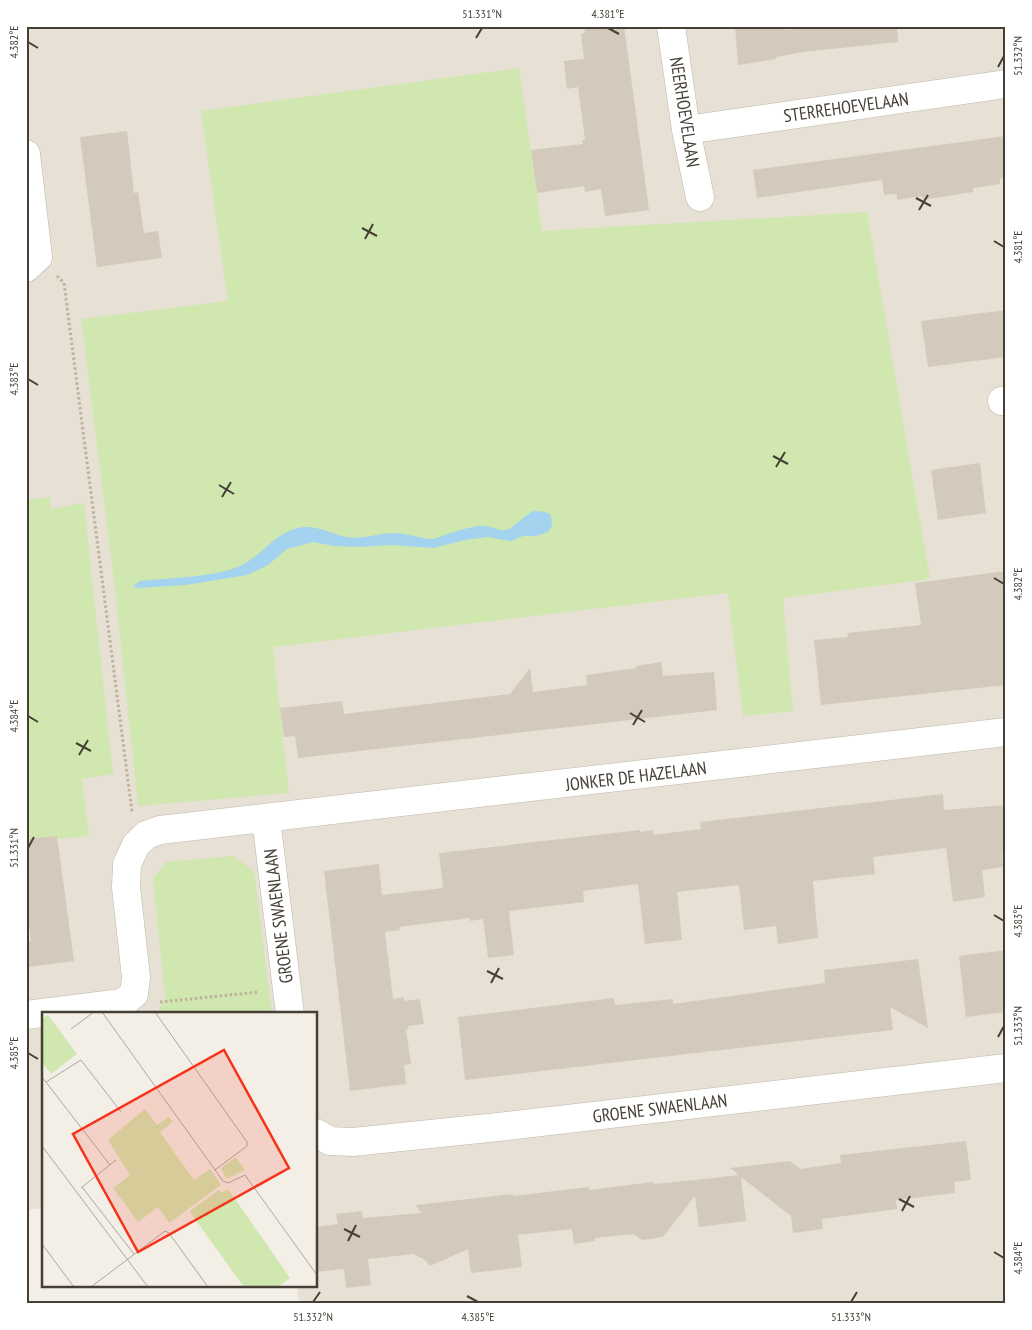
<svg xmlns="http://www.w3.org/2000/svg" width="1032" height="1330" font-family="'PT Sans Narrow',sans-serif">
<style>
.residential{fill:#e7e0d4}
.green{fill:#d0e7af}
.water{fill:#a3d3ef}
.building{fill:#d4cabc}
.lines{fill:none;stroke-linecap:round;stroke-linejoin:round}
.minor-casing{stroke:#beb6a9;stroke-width:29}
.path{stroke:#c0b19a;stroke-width:3;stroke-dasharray:2.5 2.5;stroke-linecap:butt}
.minor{stroke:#fff;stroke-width:28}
.ticks{fill:none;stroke:#453f35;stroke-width:2}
.labels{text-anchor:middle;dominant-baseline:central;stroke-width:4.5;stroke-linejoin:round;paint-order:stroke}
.street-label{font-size:18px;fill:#453f35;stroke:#fff}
.inset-road{fill:none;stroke:#ada89f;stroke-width:1}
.view{fill:#f73218;fill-opacity:0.15;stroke:#f73218;stroke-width:2.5}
.inset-edge{fill:none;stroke:#453f35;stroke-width:2.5}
.neatline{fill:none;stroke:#453f35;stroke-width:2}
.ticks-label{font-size:12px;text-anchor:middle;fill:#453f35}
</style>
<rect width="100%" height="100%" fill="#f3eee6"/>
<path class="residential" d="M26,26h980v1278h-707l-2,-18h19v-272h-272v194l-18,2z"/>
<path class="green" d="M519,68l23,163 325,-19 63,367 -147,19 10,113 -50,5 -15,-123 -455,54 16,146 -151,13 -23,-216 -34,-271 147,-18 -27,-190z
M50,497l1,12 33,-6 29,271 -31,5 7,57 -63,6v-342z
M233,856l21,15 18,142 -115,1 8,-17 -12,-118 13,-17z"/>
<path class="water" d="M534,511l12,1 5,3 1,11 -4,6 -12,4h-13l-12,5 -24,-4 -22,3 -32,8 -41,-3 -35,2 -23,-1 -21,-4 -26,7 -19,16 -21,10 -61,10 -49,3 -4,-2 7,-5c27,-3 79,-4 102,-16 22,-11 36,-37 64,-38 14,0 27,7 40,10 16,3 33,-4 49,-4 13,0 25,6 38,6 16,-5 36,-14 53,-13 6,1 14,5 20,4 7,-1 18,-15 28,-19z"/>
<path class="building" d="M584,26h40l25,184 -44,6 -4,-27 -16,3 -1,-6 -47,7 -6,-43 52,-6 -1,-4h3l-7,-53 -11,2 -3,-28 20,-2 -3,-25 4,-1z
M735,26h49l1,4 31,-4h81l1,16 -96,10 -26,5v2l-38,6z
M127,131l7,62 4,-1 6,41 14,-2 4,27 -65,9 -17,-130z
M1006,136v42l-6,1v5l-27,4v4l-50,8 -1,-4 -25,4v-6l-13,1 -2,-15 -125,18 -4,-28z
M1006,310v47l-78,10 -7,-46z
M980,463l6,50 -48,7 -7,-50z
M1006,571v114l-185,20 -7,-65 34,-3 -1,-4 74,-8 -6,-42z
M661,662l2,14 51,-4 3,38 -419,48 -3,-22 -11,1 -4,-29 62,-7 2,13 166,-20 20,-26 3,24 54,-7 -1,-10 50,-7v-2z
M943,794l1,16 62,-5v48l-4,1 1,13 -21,3 3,27 -32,5 -7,-54 -73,9 2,17 -62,7 5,57 -40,6 -2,-18 -32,4 -5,-45 -62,7 5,48 -37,4 -7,-60 -55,7 1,11 -75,9 5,44 -26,3 -5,-39 -13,2v-3l-71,9 1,3 -15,2 8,67 11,-2v4l16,-2 4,25 -16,2v3h-2l5,35 -7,1 2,19 -56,7 -26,-220 55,-7 3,31 61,-7 -4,-35 201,-23v2l13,-2v5l48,-6 -1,-7z
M57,836l17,125 -46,6 -2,-2v-23l5,-1 -5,-38v-64z
M1006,950v62l-40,5 -7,-61z
M918,959l10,69 -38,-21 3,23 -428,50 -7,-63 156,-19 1,7 58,-6v5l152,-21 -1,-13z
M966,1141l5,39 -17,2 1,11 -59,7 1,9 -75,10 1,10 -30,4 -2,-17 -50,-39 5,44 -47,6 -4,-31 -32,41 -21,3 -8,-6 -39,4v3l-21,3 -2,-15 -54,6 4,32 -51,6 -3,-24 -38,17 -5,-6 -12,-6 -45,5 3,26 -25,3 -2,-19 -28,3v-45l22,-3 -2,-10 26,-3 1,7 58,-5 -5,-8 97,-11v2l76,-9v3l64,-8v2l42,-4 44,-5 -9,-7 60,-7 10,8 41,-6 -1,-8z"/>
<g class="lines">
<defs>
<path id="minor" d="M671,26l15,104 14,67
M686,130l320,-46
M26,154l12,103 -12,11
M1002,401h4
M266,819l24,195
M26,1015l96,-12 12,-9 2,-17 -10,-90 1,-23 9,-19 10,-10 14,-5 846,-98
M316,1133l14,8 23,1 145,-15 508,-59"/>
</defs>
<use href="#minor" class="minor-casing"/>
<path class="path" d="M57,276l7,7 68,529
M160,1002l99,-10"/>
<use href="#minor" class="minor"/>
</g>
<path class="ticks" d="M608,28l11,6M476,38l6,-10M28,42l10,6M998,67l6,-11M916,198l15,8M919,210l9,-15M362,228l15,8M365,239l8,-15M994,241l10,6M28,379l10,6M773,456l15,8M776,467l9,-15M219,485l15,9M222,497l9,-15M994,578l10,6M630,713l15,9M28,716l10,6M633,725l9,-15M76,743l15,8M79,755l9,-15M28,848l6,-11M994,915l10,6M487,971l16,8M491,983l8,-15M998,1037l6,-11M28,1053l10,6M899,1199l15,8M902,1211l8,-15M344,1229l16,8M348,1241l8,-16M994,1252l10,6M467,1296l11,6M313,1302l7,-10M851,1302l6,-10"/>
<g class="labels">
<g class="street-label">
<text transform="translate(846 107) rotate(-8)">STERREHOEVELAAN</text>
<text transform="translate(685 112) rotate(81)">NEERHOEVELAAN</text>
<text transform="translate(636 776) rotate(-7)">JONKER DE HAZELAAN</text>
<text transform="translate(278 916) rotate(-97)">GROENE SWAENLAAN</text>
<text transform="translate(660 1108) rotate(-7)">GROENE SWAENLAAN</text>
</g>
</g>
<g transform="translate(42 1012)">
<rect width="275" height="275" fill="#f3eee6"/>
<path d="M6,3l29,39 -26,20 -9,-12v-43zM103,97l12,16 12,-8 4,5 -13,10 34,48 16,-11 11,16 -52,38 -11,-16 -20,15 -25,-34 17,-13 -22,-35zM194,145l9,13 -19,9 -5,-11zM186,177l62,89 -12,9h-34l-52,-72 -2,-4 29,-21 3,3z" fill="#d0e7af"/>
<path class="inset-road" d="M60,0l121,169 5,2 17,-8 72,100M113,0l92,130v4l-32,24M29,17l23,-17M0,65l68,88M4,70l35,-22 40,52M0,134l106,141M40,175l52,67M39,176l35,-28M0,232l32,43M49,275l74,-56 4,2 39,54"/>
<path class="view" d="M182,38l65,118 -151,84 -65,-118z"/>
<rect width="275" height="275" class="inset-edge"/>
</g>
<rect width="1032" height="1330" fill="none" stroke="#ffffff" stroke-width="55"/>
<rect x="28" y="28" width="976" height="1274" class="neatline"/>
<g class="ticks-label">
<text x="482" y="18">51.331°N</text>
<text x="608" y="18">4.381°E</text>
<text transform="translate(14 42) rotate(-90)" y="4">4.382°E</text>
<text transform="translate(1018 56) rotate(-90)" y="4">51.332°N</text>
<text transform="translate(1018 247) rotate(-90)" y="4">4.381°E</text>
<text transform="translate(14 379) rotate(-90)" y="4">4.383°E</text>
<text transform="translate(1018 584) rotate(-90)" y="4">4.382°E</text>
<text transform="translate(14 716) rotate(-90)" y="4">4.384°E</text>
<text transform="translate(14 848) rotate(-90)" y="4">51.331°N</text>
<text transform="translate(1018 921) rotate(-90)" y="4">4.383°E</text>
<text transform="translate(1018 1026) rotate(-90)" y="4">51.333°N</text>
<text transform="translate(14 1053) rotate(-90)" y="4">4.385°E</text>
<text transform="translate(1018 1258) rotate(-90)" y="4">4.384°E</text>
<text x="313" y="1321">51.332°N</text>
<text x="478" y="1321">4.385°E</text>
<text x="851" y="1321">51.333°N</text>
</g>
</svg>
